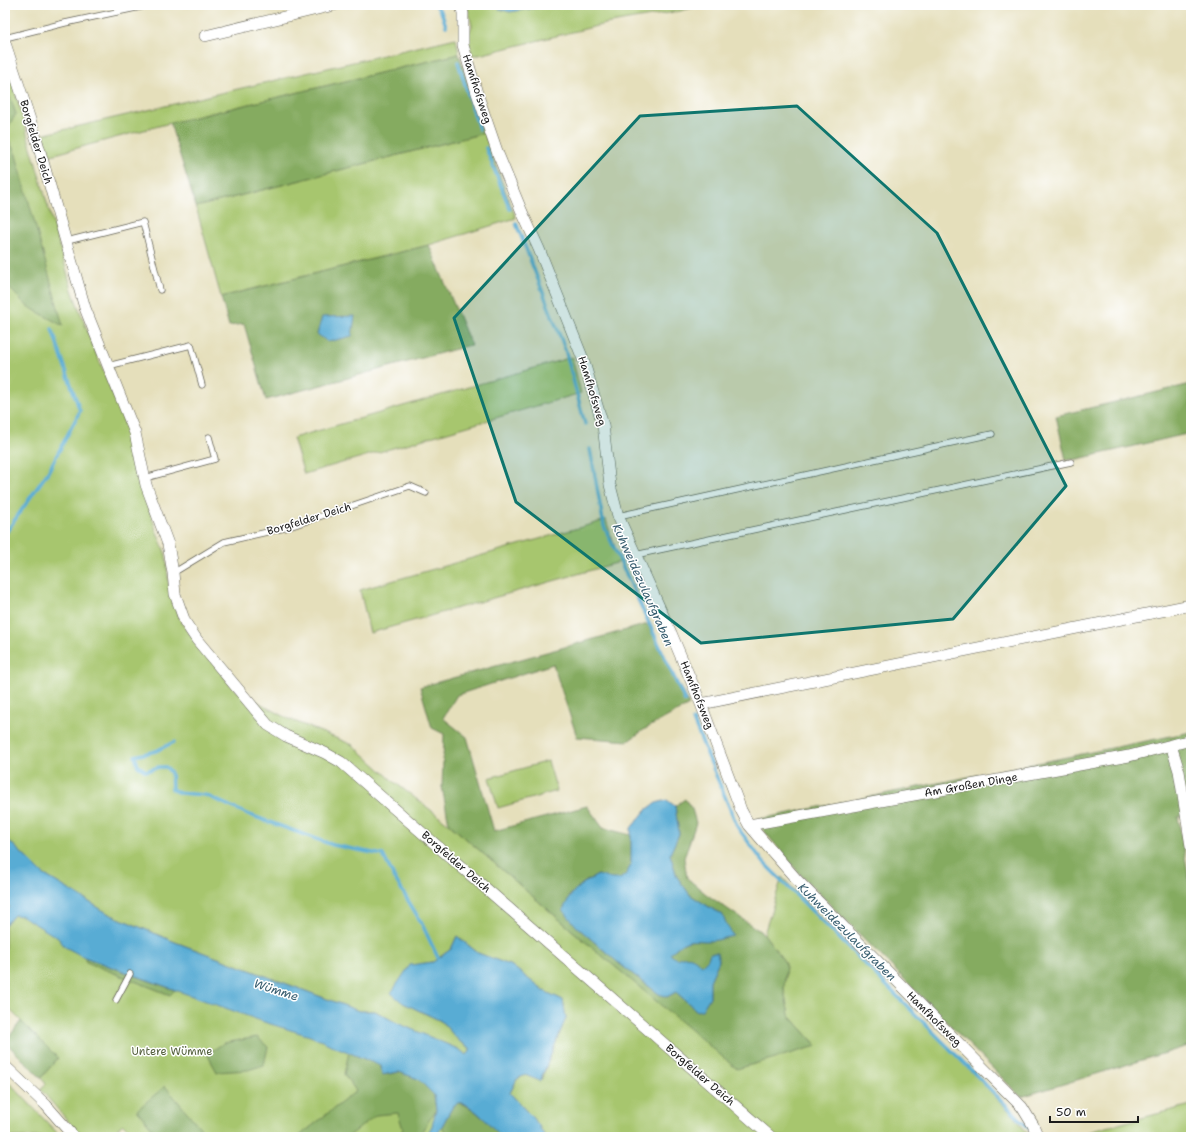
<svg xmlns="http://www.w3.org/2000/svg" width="1196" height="1142" font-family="'Shantell Sans',sans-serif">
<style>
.green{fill:#a7c66e;stroke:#627145}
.forest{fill:#85ab61;stroke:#50643e}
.water{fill:#58acd4;stroke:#3a6478}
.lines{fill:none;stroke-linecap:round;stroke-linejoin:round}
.stream{stroke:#58acd4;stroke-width:3.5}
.service-casing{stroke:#626054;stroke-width:7}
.minor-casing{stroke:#626054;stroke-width:12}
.service{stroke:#fff;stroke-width:5.5}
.minor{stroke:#fff;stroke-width:11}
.marked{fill:#0f766e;fill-opacity:0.2;stroke:#0f766e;stroke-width:3;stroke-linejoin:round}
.labels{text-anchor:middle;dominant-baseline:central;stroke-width:3;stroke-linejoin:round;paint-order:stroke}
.street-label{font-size:11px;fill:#1c1c1c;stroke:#fff}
.park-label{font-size:11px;fill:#54603d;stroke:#fff}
.water-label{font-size:12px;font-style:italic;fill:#375d6f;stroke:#fff}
</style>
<rect width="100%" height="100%" fill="#fff"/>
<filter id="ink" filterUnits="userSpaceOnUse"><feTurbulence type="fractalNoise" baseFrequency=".025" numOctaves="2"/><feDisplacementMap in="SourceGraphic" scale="8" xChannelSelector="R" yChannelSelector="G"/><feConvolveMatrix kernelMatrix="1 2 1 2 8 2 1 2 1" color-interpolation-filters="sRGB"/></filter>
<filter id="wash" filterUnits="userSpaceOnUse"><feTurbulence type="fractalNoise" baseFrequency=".012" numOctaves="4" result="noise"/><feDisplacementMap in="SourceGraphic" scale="16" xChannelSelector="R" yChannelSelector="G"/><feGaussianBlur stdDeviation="0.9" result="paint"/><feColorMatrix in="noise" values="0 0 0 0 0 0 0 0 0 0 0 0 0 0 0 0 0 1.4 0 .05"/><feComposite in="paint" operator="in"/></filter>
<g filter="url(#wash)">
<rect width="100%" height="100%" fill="#e5dfbb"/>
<path class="green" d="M467,5h236l-23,6 -75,13 -126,31h-6l-7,-17 6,-12z
M456,38l3,16 -289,69 -122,33 -7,-21z
M5,57l68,236 20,53 42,102 10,48 11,34 10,25 3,33 13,36 52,65 55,30 64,26 40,36 56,43 133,115 235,107 -28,-31 -5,-25 2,-26 -22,-30 18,-57 234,241 14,19h-485l-7,-13 -28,-31 7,-14 8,-4 16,5 25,-62 -3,-18 -19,-9 -32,-25 -34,-13 -21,-17 -6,13 -18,13 -23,4 -7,37 38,18 18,20 11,7v3l-3,4 -9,-6 -61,-26 -22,-12h-16l-184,-69 -66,-28 -66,-40 -38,-37v-649l11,-33 -11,-23 6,-33 -6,-9z
M484,133l32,85 -87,27 -208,52 -25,-90z
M572,357l9,36 -277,81 -11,-36z
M606,520l14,42 -250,71 -10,-43z
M548,761l9,30 -59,17 -9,-30z
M5,862l266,135 250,140h-384l-14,-13 -15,13h-26l-42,-48 6,-5 -5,-6 17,-20 -53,-53v-80l9,-10 -9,-2z
M5,1078l56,59h-56z
M1191,1105v32h-122z"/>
<path class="forest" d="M459,54l25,79 -288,74 -26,-84z
M5,90l6,9 5,15 -11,18 11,23 47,171 -36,-20 -18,-18 -1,-18 -3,-4z
M429,245l42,100 -205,55 -22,-76 -15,2 -8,-29z
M1191,384v49l-113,26 -12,1 -10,-44z
M648,624l41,81 -44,24 -17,12 -51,-4 -24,-73 -96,31 -14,23 24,19 27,94 93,-25 16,22 28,7c-1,13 5,38 -11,44 -6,3 -16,-2 -22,-4l-15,8 -14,13 8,31 44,38 38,29 8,3 9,-5 21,19 13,-14v-16l9,-20 -11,-2 -6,6 -26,-6 -7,-5c18,-17 24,-14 47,-14l6,-25 -32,-20 -13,-18 -7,-23 9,-20 -4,-28 10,-7 7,10 4,14 -12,35 3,20 19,16 58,40 22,30 -2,26 5,25 28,31 -80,23 -155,-130 -133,-115 -7,-37 2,-53 -12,-6 -12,-41z
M1191,732v82l-13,3 13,73v162l-3,-6 -167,51 -222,-224 -44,-53z
M84,957l91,33 -5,5 -84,-33z
M21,1021l37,37 -17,20 -36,-36z
M257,1037l11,10 -4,18 -16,5 -31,2 -10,-18 17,-11z
M349,1052l32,14 1,9 17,-3 19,7 16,16 2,15 -18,27h-20l5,-8 -5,-16 -22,2 -28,22h-50l58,-46 -12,-17z
M165,1086l43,51h-49l-22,-27z
M457,1103c14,0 35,24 45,34h-54l-6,-11 11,-20z"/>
<path class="water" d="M496,5h57l-43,7 -11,-3z
M355,316l-3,20 -24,6 -11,-8 5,-17z
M667,800l8,6 4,28 -9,20 7,23 13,18 32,20 11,21c-5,1 -11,3 -16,4 -24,4 -26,-7 -47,14l6,5c12,-5 17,-3 26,6l6,-6 2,-6h7l2,8 -9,20v16l-8,13 -5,1 -21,-19 -9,5 -8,-3 -38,-29 -44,-38 -14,-17c9,-20 16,-25 35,-35l14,4h8l7,-6 4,-9v-36l15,-18 10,-7z
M5,837l38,37 66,40 66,28 184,69h16l22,12 61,26 9,6 3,-4v-3l-11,-7 -18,-20 -38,-18 -12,-10 19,-28 23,-3 18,-13 6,-13 21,17 34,13 32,25 19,9 3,18 -26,63 -15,-6 -8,4 -7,14 28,31 7,13h-43c-8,-8 -30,-32 -40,-34 -3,-1 -6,1 -9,3l-17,31h-10l6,-11 4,-16 -2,-15 -16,-16 -19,-7 -17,3 -1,-9 -71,-30 -46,-14 -180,-65 -19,-10 -7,-9 -36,-22 -8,-1 -9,10v-12l5,-6 -5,-4z"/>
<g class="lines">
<path class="stream" d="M436,5l6,9 4,12
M458,62l21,67
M486,148l24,61
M516,223l49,126 20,75
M590,449l14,77 81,175
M5,534l43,-62 32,-61 -28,-82
M693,720l45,108 26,35 266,266
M174,742l-18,9 -21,5 3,10 8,5 13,-4h7l5,6 1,16 7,4 26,2 45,20 83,30 50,10 11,22 27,45 19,40"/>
</g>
</g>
<g filter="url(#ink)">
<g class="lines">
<defs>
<path id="service" d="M5,38l60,-15 85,-18
M67,241l76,-19 17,68
M108,366l83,-21 11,40
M145,478l70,-19 -6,-22
M618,516l374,-82
M635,555l436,-93
M173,573l51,-31 65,-15 121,-41 16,7
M116,1000l14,-26"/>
<path id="minor" d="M461,5l2,8v32l14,48 21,61 24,58 17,37 44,110 20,66 7,60 8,31 53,117 30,71 40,106 8,15 48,55 225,227 11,18 5,12
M205,36l129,-31
M5,43l32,98 48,167 50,125 11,52 22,59 5,29 2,21 10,28 12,18 71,85 18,11 39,17 16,9 430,375
M701,704l490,-99
M1171,745l8,26 12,75
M749,825l380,-69 62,-16
M5,1066l41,39 28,32"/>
</defs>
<use href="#service" class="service-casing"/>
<use href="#minor" class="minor-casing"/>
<use href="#service" class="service"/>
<use href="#minor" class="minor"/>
</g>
</g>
<path class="marked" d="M797,106l140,127 129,253 -113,133 -252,24 -185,-141 -62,-184 186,-202z"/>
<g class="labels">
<g class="street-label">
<text transform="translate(477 89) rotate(72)">Hamfhofsweg</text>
<text transform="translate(36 142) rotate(73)">Borgfelder Deich</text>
<text transform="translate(592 391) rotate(73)">Hamfhofsweg</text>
<text transform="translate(309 519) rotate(-17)">Borgfelder Deich</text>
<text transform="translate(697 695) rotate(68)">Hamfhofsweg</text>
<text transform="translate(971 785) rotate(-10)">Am Großen Dinge</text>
<text transform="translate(456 862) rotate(41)">Borgfelder Deich</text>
<text transform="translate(934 1019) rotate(45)">Hamfhofsweg</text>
<text transform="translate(700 1075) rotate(41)">Borgfelder Deich</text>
</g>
<g class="park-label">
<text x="172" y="1051">Untere Wümme</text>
</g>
<g class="water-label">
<text transform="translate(643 585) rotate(66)">Kuhweidezulaufgraben</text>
<text transform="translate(847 932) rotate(45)">Kuhweidezulaufgraben</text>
<text transform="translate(276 990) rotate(18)">Wümme</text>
</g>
</g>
<rect width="1196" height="1142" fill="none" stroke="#fff" stroke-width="20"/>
<path d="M1050 1116v6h88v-6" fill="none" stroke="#1c1c1c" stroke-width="2"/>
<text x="1056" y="1116" font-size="12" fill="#1c1c1c" stroke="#ffffff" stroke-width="3" paint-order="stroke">50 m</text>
</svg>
